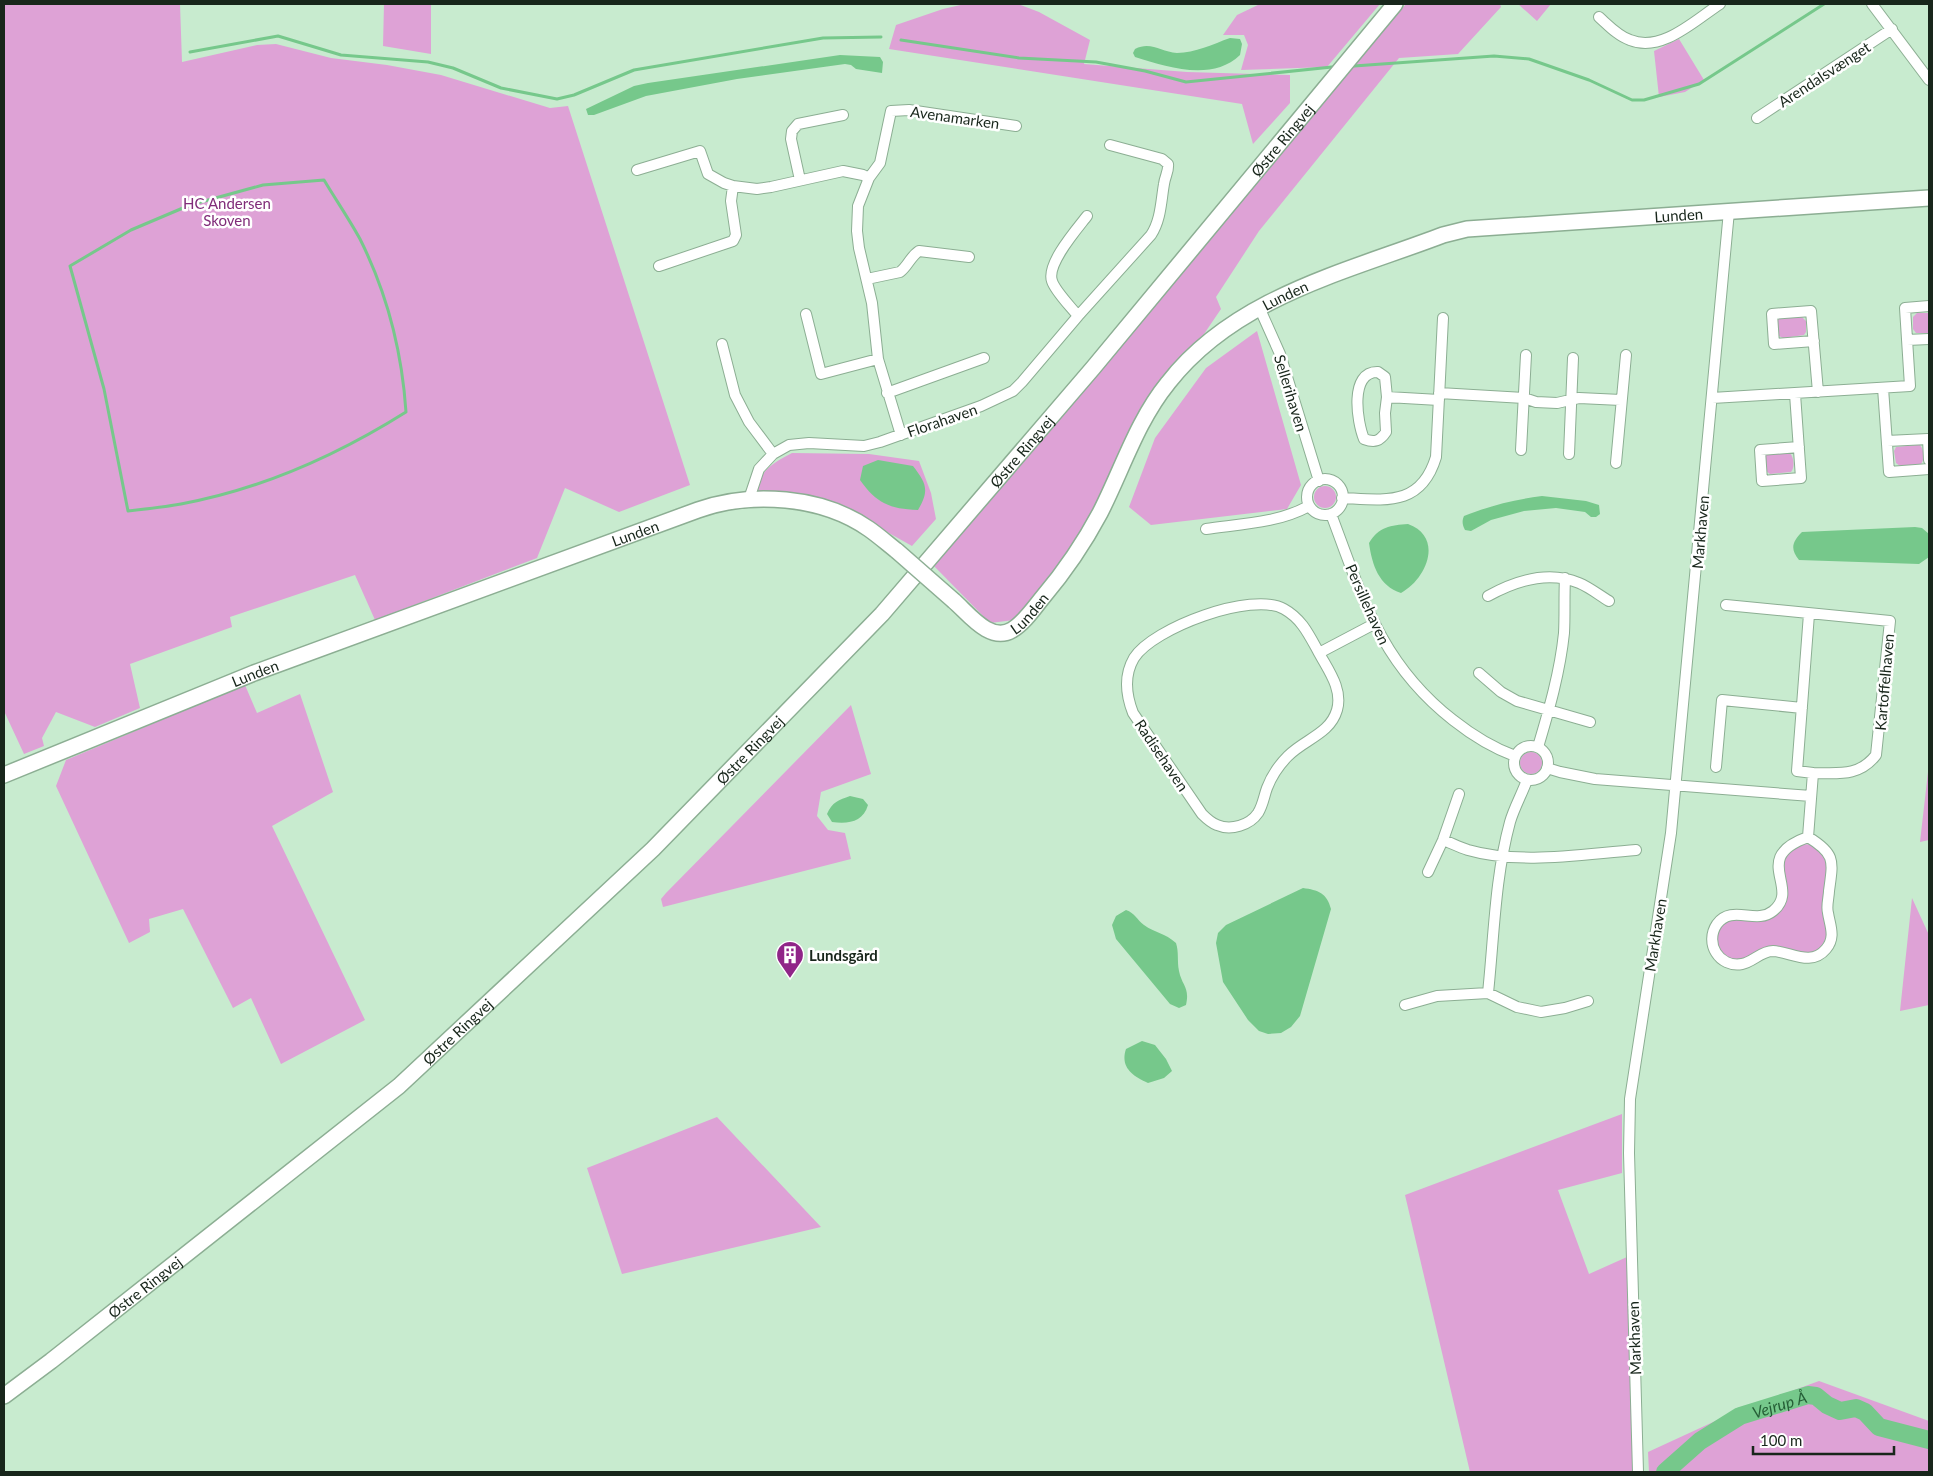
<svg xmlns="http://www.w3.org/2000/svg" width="1933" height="1476" font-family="Lato,sans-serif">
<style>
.green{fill:#dea2d6}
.water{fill:#76c88b}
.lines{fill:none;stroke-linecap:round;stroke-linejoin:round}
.stream{stroke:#76c88b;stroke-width:3}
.river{stroke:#76c88b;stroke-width:18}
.street-casing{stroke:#8cae93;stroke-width:12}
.secondary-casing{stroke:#8cae93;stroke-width:18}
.street{stroke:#fff;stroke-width:10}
.secondary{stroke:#fff;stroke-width:15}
.secondary-bridge-casing{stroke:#8cae93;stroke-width:18;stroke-linecap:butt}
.secondary-bridge{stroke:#fff;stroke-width:15}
.labels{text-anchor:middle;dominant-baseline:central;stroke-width:5;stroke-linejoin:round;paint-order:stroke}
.street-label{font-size:15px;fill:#18261b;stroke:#fff}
.park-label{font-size:15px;fill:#802d79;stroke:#fff}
.poi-label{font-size:15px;font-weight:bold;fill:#18261b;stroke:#fff;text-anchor:start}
.water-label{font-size:16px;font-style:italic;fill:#255e36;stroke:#fff}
</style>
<rect width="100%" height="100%" fill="#c8ebcf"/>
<path class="green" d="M4,4h176l2,58 75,-17 19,-1 55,14 56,7 54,10 109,33 18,-2 122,379 -71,27 -54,-24 -28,70 -162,62 -20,-45 -125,42 2,10 -102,37 10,44 -45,19 -39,-15 -14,26 2,8 -20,8 -20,-43z
M384,4h47v50l-48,-8z
M965,4h53l21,8 51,28 -6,24 103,8 103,3v28l-37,41 -11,-40 -353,-55 7,-24 47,-16z
M1260,4h120l-53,63 -86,3 7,-25 -4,-10h-21l14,-20z
M1406,4h94l1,3 -43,47 -59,4 -140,173 -43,66 5,12 -17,25 -35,36 -26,38 -62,132 -67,80 -24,3 -57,-58 122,-140z
M1518,4h33l-14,17z
M1679,39l25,41 -19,12 -26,5 -5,-46z
M1929,313v20h-13l-3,-4v-12l4,-4z
M1801,316l5,5v11l-2,3 -21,3 -4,-2 -2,-15 2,-2z
M1257,331l44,154 -14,24 -136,16 -22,-18 26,-69 51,-70z
M1917,445h3c4,5 5,14 1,19l-21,2 -4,-3 -2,-12 2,-4z
M792,453l77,1 50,7 12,32 5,26 -24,27 -48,-27 -93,-26 -13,-1c1,-23 16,-29 34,-39z
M1787,453h3c4,5 5,14 1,19l-21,2 -4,-3 -2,-13 2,-3z
M1314 497a11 11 0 1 1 22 0a11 11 0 1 1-22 0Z
M245,685l12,28 43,-19 33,98 -61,34 93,194 -84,44 -30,-66 -18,10 -50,-99 -34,10 1,13 -21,11 -73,-157 10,-26z
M851,705l20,69 -50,18 -4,24 11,14 17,3 6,26 -188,48 -2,-8 5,-6z
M1520 763a11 11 0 1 1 22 0a11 11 0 1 1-22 0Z
M1929,763v77l-9,2z
M1803,844c8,0 16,3 20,10 8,12 4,62 4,79 -2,10 -8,20 -19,21 -8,1 -16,-5 -23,-4 -19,2 -36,9 -54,10 -4,-3 -10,-6 -13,-10 -7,-12 3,-30 16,-31 9,-2 18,2 28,2l25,-25v-12l-5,-17 6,-16z
M1912,898l17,37v70l-29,6z
M1622,1114v59l-64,17 31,84 38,-17 6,215h-163l-65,-277z
M717,1117l104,110 -199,47 -35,-106z
M1819,1381l110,40v51h-280l-1,-20 89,-41z"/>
<path class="water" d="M1230,38l10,1 2,5 -2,11c-28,27 -73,12 -105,2l-2,-4 2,-4c16,-8 26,3 42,4 18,0 36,-9 53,-15z
M840,55l40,2 3,5 -1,11 -26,-4 -5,-4 -6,-1 -108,15 -91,17 -52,19h-6l-2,-6 48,-23 14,-3z
M878,460l35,6c13,17 17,24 5,44 -28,-1 -42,-7 -58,-30l3,-14z
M1542,496l44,5 13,4 1,9 -4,3h-5l-6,-5 -29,-4 -32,3 -33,9 -20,11 -6,-1c-3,-6 -3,-9 -1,-14 28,-11 49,-16 78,-20z
M1408,524c36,13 19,55 -7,69 -22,-7 -29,-28 -32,-50 9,-16 22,-18 39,-19z
M1915,527l7,1 7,6v23l-10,7 -120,-4c-9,-11 -7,-18 3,-28z
M850,796l13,3 5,6c-5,17 -19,19 -36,17l-5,-8c5,-12 12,-14 23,-18z
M1303,888c15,2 24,5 28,21l-31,107 -9,11 -10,6 -13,1 -9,-3 -11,-11 -25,-38 -7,-39 2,-10 8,-8z
M1126,910c9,3 11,10 18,15 11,8 21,8 32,18 3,9 1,18 3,28 3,15 11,16 7,34l-7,3 -9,-4 -54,-65 -4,-14 4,-9z
M1142,1041l13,4 11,14 6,12 -8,7 -16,5c-16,-7 -28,-16 -22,-34z"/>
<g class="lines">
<path class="stream" d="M901,40l118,18 77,4 49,9 41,11 146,-15
M190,52l88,-16 63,19 87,7 25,6 48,20 56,11 17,-4 60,-25 189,-32 58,-1
M1354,66l140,-10 35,3 60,21 43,20h12l55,-16 125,-80
M324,180c12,20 25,39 36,59 27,54 42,113 46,173 -70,44 -144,77 -225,92 -17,3 -35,5 -53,7l-24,-122 -34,-123 61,-36 59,-25 73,-20z"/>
<path class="river" id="s1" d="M1665,1472l35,-31 40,-25 68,-21 8,1 11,9 13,6 16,-3 9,4 14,15 50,13"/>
<defs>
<path id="street" d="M1872,4l57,76
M1599,17c9,8 19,19 31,23 32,13 65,-20 90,-36
M1757,118l135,-89
M637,170l63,-19 8,23 16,9 9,3 24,3 14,-2 72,-16 20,4 6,3
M800,180l-9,-41 1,-8 6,-7 45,-9
M659,266l74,-25 3,-6 -5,-34 2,-15
M867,279l33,-7c8,-6 10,-15 19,-21l50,6
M1259,307l21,47 39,127
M806,314l15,60 57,-15
M1078,316c-7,-9 -23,-25 -26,-35 -6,-17 25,-52 35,-65
M1907,340l22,-1
M1814,341l-40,3 -2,-30 39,-3 7,81
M722,344l13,51 14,27 24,32
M1883,388l6,84 40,-3
M887,393l97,-35
M1439,393l85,5 12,4 21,1 22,-5 42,2
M1795,394l6,84 -39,3 -2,-31 39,-3
M1387,397l-2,16 1,19c-6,9 -11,11 -22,7 -7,-17 -15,-68 14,-67l7,5 2,20 52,3
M1712,398l198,-12 -5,-78 24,-2
M901,435l-23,-76 -6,-56 -13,-55 -2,-17 1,-25 11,-28 11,-15 11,-52 18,-1 107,16
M1887,441l41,-2 1,21
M1521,450l5,-95
M1569,454l4,-96
M1616,463l10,-108
M1307 497a18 18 0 1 1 36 0a18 18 0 1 1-36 0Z
M1342,498c43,2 79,9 94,-41l7,-139
M749,499l10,-30 14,-15 16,-9 20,-2 55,3 16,-4 101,-36 32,-15 9,-9 56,-66 73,-81c10,-15 10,-34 13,-51 1,-8 5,-13 4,-20l-6,-5 -52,-14
M1331,514c31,82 49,149 122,206 19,15 40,28 62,36
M1206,529c35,-5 72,-6 103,-23
M1488,596c27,-15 60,-26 91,-13 10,4 20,12 30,18
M1726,605l164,16 -14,134c-17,22 -38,18 -63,18l-5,64c28,17 25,24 21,54 0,6 -3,15 -1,22 2,13 8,24 -2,36 -15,18 -35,3 -53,2 -12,0 -20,11 -31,13 -23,4 -38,-21 -25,-40 15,-20 39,1 56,-13 29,-23 -24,-53 35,-74
M1809,614l-12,157 16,2
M1319,653c9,17 24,36 18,57 -7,24 -32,29 -49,46 -9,9 -16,19 -21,32 -3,8 -4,17 -9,25 -8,12 -27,18 -41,12 -6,-2 -11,-7 -15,-11l-69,-101c-7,-18 -9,-38 1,-55 19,-30 118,-67 150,-49 18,10 25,26 35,44l55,-29
M1479,673l22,19 16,9 73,21
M1514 763a17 17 0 1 1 34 0a17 17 0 1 1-34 0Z
M1538,747c11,-37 22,-75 26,-114 1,-18 0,-36 1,-55
M1716,767l6,-67 80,8
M1547,768l13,4 35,7 216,17
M1443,840c8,3 16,7 25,10 52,15 114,4 168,0
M1428,872l15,-32 16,-46
M1488,993c6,-57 7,-116 22,-171 4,-14 12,-28 17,-42
M1405,1005l32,-9 51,-3 29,14 24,5 24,-4 23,-7
M1638,1472l-9,-319 1,-54 41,-266 58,-622"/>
<g id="secondary">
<path id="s2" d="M954,601c15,13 36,42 58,29 12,-7 22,-22 31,-33 22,-26 41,-54 57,-84 22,-43 37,-92 68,-130 67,-86 178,-111 275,-148l24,-6 462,-31"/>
<path id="s3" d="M4,775l250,-102 444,-163c53,-19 124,-14 171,19 10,7 19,15 28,22"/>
<path id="s4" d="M4,1396l47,-35 348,-275 254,-237 229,-235 211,-246 302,-364"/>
</g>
</defs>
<use href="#street" class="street-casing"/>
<use href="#secondary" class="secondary-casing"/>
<use href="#street" class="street"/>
<use href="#secondary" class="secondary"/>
<defs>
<path id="secondary-bridge" d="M897,551l57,50"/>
</defs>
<use href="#secondary-bridge" class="secondary-bridge-casing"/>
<use href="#secondary-bridge" class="secondary-bridge"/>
</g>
<defs>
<symbol id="building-pin" viewBox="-11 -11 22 30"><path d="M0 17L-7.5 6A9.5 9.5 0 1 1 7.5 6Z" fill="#902588" stroke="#fff"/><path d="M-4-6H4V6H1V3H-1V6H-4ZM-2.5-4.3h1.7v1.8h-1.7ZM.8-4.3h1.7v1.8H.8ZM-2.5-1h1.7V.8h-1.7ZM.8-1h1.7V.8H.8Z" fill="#fff"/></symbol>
</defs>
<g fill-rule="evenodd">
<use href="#building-pin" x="774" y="939" width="32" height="43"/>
</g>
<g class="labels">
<g class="street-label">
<text transform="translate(1824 74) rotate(-33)">Arendalsvænget</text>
<text transform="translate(955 117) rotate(8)">Avenamarken</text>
<text stroke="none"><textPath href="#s4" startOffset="1798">Østre Ringvej</textPath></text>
<text stroke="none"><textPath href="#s2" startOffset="918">Lunden</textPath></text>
<text stroke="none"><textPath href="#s2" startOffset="512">Lunden</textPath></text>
<text transform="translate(1291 393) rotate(73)">Sellerihaven</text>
<text transform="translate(942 420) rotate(-19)">Florahaven</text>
<text stroke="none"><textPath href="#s4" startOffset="1392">Østre Ringvej</textPath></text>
<text transform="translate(1700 532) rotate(-85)">Markhaven</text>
<text stroke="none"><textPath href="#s3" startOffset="676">Lunden</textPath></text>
<text transform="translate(1368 604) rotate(66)">Persillehaven</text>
<text stroke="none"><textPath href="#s2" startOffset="94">Lunden</textPath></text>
<text stroke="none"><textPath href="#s3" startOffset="271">Lunden</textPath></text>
<text transform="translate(1884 682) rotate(-85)">Kartoffelhaven</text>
<text stroke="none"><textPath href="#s4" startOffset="988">Østre Ringvej</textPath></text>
<text transform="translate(1162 755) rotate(56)">Radisehaven</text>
<text transform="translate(1655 935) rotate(-81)">Markhaven</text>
<text stroke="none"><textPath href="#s4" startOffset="582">Østre Ringvej</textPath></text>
<text stroke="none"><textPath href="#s4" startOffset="178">Østre Ringvej</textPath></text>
<text transform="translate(1634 1338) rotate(-92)">Markhaven</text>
</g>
<g class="park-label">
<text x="227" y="203">HC Andersen<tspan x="227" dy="17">Skoven</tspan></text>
</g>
<g class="poi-label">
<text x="809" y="955">Lundsgård</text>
</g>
<g class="water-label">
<text stroke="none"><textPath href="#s1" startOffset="135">Vejrup Å</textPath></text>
</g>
</g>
<rect width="1933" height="1476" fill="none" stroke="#18261b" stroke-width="10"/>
<path d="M1753 1446v8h141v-8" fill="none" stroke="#18261b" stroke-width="2.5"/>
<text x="1760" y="1446" font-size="15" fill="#18261b" stroke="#ffffff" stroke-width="4" paint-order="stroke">100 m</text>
</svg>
